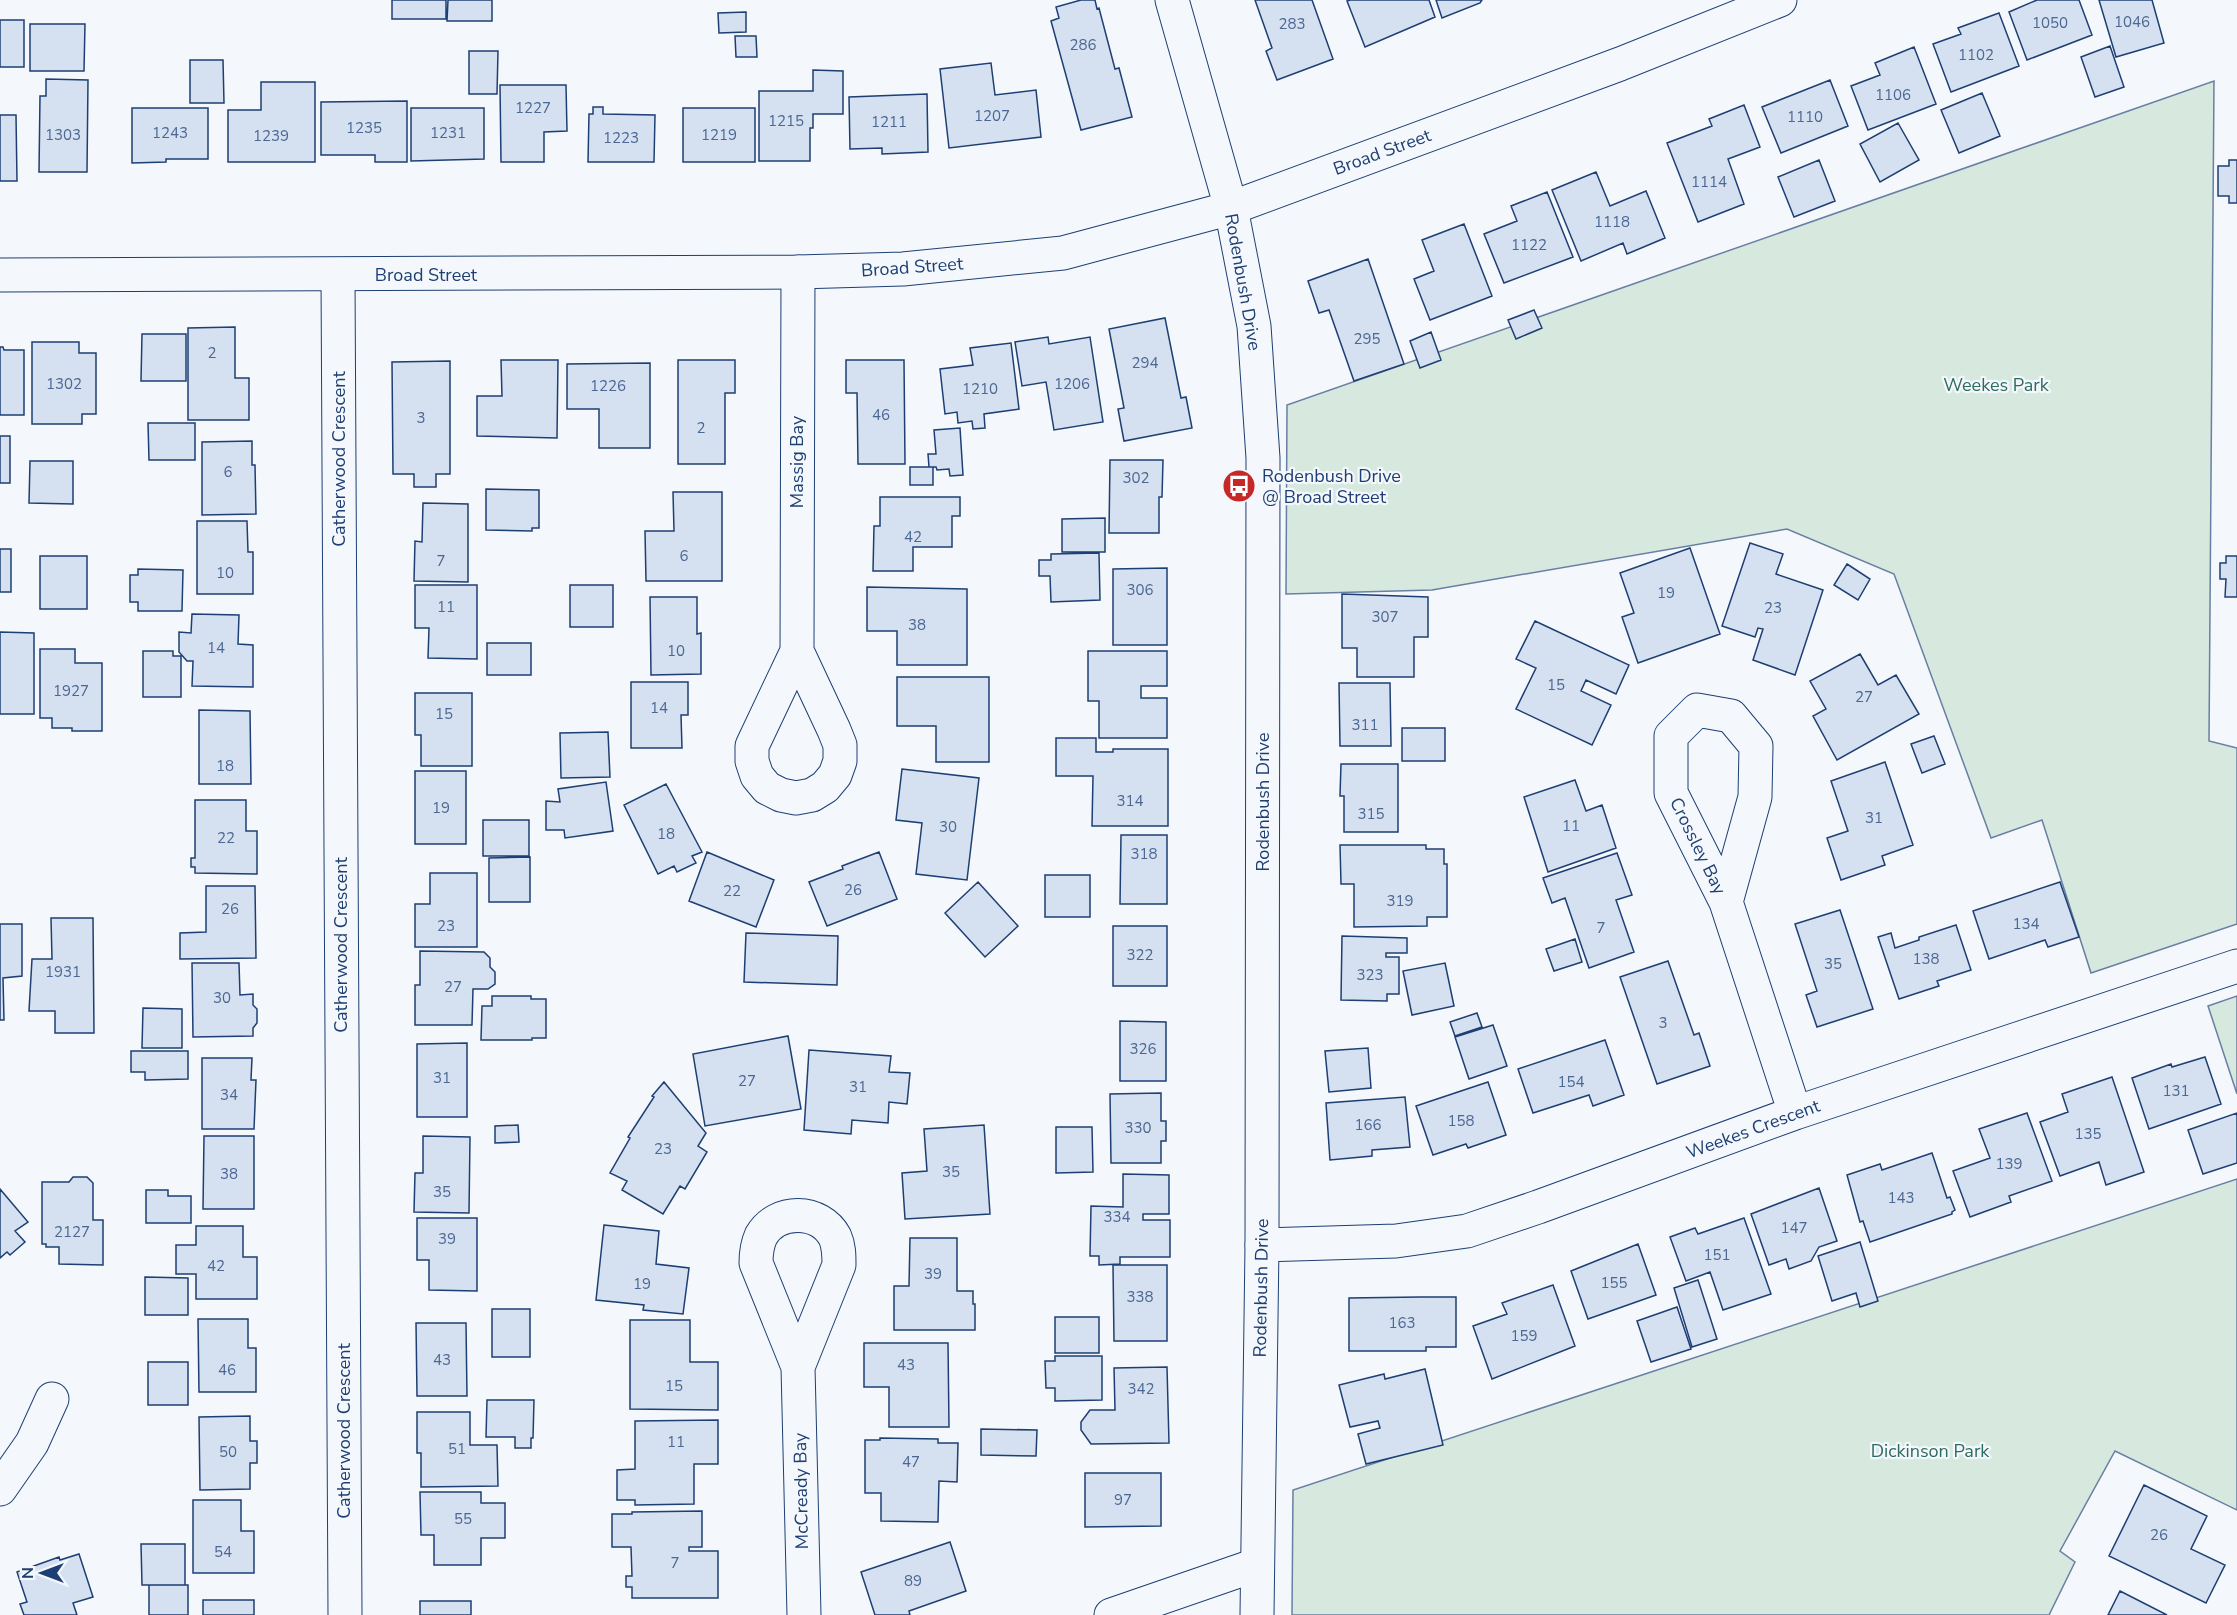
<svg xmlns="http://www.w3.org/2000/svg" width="2237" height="1615" font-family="'Nunito Sans',sans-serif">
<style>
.green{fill:#d7e8df;stroke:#687fa3;stroke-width:1.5}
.building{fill:#d5e0f0;stroke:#1d3f73;stroke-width:1.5}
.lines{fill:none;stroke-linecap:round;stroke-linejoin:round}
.street-casing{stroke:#1d3f73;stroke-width:35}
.secondary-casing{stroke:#1d3f73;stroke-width:35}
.street{stroke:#f4f7fb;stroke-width:33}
.secondary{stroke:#f4f7fb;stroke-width:33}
.labels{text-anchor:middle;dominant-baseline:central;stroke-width:4.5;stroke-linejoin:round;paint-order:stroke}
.number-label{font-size:15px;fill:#4b6792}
.street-label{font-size:18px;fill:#1d3f73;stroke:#f4f7fb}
.park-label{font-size:18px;fill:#2c6c60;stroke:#f4f7fb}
.poi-label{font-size:18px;fill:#1d3f73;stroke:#f4f7fb;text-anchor:start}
</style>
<rect width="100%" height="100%" fill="#f4f7fb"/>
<path class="green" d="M2214,81l-5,660 28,7v176l-146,49 -49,-153 -51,18 -97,-264 -107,-45 -355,61 -146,4 1,-189z
M2237,996v98l-29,-88z
M2237,1179v331l-122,-59 -55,100 15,11 -26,53h-757l1,-125z"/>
<path class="building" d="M392,0h54v19h-54z
M448,0h44v21h-45z
M1081,0h14l2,9 2,-1 16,61 4,-1 13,49 -51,13 -30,-109 8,-3 -3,-11z
M1255,0h57l21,59 -56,21 -11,-29 6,-3z
M1350,0h79l6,17 -70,30 -18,-46z
M1436,0h46l-2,3 -38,15z
M2037,0h42l13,35 -65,25 -18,-48z
M2099,0h53l12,43 -48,14z
M746,12v20l-27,1 -1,-20z
M1999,13l20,53 -68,26 -18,-48 28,-10 -3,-6z
M0,20h24v47h-24z
M30,24h55l-1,47h-54z
M735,36h21l1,21h-21z
M2110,46l14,41 -29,10 -14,-40z
M1914,47l22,57 -68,26 -17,-44 29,-11 -5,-12z
M469,51h29l-1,43h-28z
M190,60h33l1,43h-34z
M991,63l4,32 41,-5 5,47 -92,11 -9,-79z
M813,70l30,1v43h-30v14h-3v33h-51v-70h54z
M46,79l42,1 -1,92h-48l1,-76h6z
M1830,80l18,46 -67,27 -19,-46z
M261,82h54v80h-87v-52h33z
M500,85h66l1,46 -23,1v30h-43z
M1982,93l18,43 -41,17 -18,-43z
M927,94l1,58 -46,2v-6l-32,1 -1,-52z
M407,101v61h-32v-7h-54v-53z
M1744,105l16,42 -32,12 16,45 -46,18 -31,-79 45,-17 -3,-7z
M593,107h10v7l52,1 -1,47h-66l1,-48h4z
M132,108h76v51h-42v3l-34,1z
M411,108h73v51l-73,2z
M683,108h72v54h-72z
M0,115h16l1,66h-17z
M1898,123l21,37 -39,22 -20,-38z
M1819,160l16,41 -41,16 -16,-40z
M2229,160h8v43h-8v-7h-11v-30h11z
M1596,172l14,34 36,-15 19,47 -38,16 -4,-11 -42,18 -29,-71z
M1547,192l26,65 -69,26 -20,-49 33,-13 -6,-15z
M1464,224l28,72 -62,24 -16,-41 20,-8 -12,-31z
M1368,259l36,105 -50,17 -25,-71 -10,3 -11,-32z
M1534,310l8,18 -26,11 -8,-19z
M1165,318l16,80 5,-1 6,31 -68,13 -6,-32 6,-1 -15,-79z
M235,327v51h14v42h-61v-92z
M1431,332l10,28 -21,8 -10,-27z
M142,334h44v47h-45z
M1048,337l1,7 41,-7 13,85 -49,8 -8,-48 -24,4 -7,-44z
M32,342h47v11h17v61h-14v10h-50z
M1011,343l8,66 -35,5 1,14 -12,1 -1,-8 -14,2 -1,-11 -12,2 -5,-45 33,-4 -3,-17z
M0,347h3l1,3h20v65h-24z
M501,360h57l-1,78 -80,-2v-40h25z
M678,360h57v33h-10v71h-47z
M846,360h58l1,104h-47l-1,-71h-11z
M450,361v113h-14v13h-22v-13h-21l-1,-112z
M650,363v85h-51v-39h-32v-45z
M148,423h47v37h-46z
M960,428l3,47 -13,1 -1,-7 -12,1 -1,-3h-7l-1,-13h8l-2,-24z
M0,436h10v47h-10z
M252,441v24h3l1,49 -54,1v-73z
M1110,460h53l-1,37h-3v36h-50z
M30,461h43v43l-44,-1z
M910,467h23v18h-23z
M486,489l53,1v38h-7v3l-46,-1z
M673,492h49v89h-76l-1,-50h29z
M880,497h80v19h-8v31h-39v24h-40l1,-45h6z
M423,503l45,1v78l-54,-1 1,-40 7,1z
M1105,518v34h-43v-33z
M197,521h50l1,31h5v42h-56z
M1750,543l33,11 -7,20 47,16 -28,85 -42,-15 10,-31 -5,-1 -3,9 -33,-11z
M1690,548l30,86 -82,29 -16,-46 12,-4 -14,-40z
M0,549h11v43h-11z
M1099,553l1,47 -49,2 -1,-26h-11v-16h12v-6z
M40,556h47v53h-47z
M2226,556h11v41h-12l1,-18h-6v-16h6z
M1847,564l23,15 -12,21 -24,-15z
M1167,568v77h-54v-76z
M138,569l45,1 -1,41h-44v-9h-8v-27h8z
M415,585h62v74l-49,-1 1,-30h-14z
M570,585h43v42h-43z
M867,587l100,2v76h-70v-34h-30z
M1342,594l86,3v40h-14v40h-57v-29h-15z
M650,597h47v37l4,-1v41l-50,1z
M192,614l47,1 -1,29 15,1v42l-61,-1 1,-25h-6l-8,-9v-20l12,1z
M1535,621l94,44 -13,29 -30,-14 -5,11 30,14 -19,40 -76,-36 20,-41 -20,-9z
M0,632l34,1v81h-34z
M487,643h44v32h-44z
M40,649h35v14h27v68h-30v-3h-20v-10h-12z
M143,651h30v5h8v41h-38z
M1088,651h79v35h-26v12h26v40h-68v-37h-11z
M1860,654l18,31 18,-10 23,39 -82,46 -24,-44 13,-7 -16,-28z
M897,677h92v85h-53v-36h-39z
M631,682h57v33h-7l1,33h-51z
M1339,683h51l1,63h-51z
M415,693h57v73h-51v-31h-6z
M199,710l51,1 1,73h-52z
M1402,728h43v33h-43z
M608,732l2,45 -49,1 -1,-45z
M1934,736l11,28 -23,9 -11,-29z
M1056,738h40v14h17v-3h55v77h-76l1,-50h-37z
M1885,762l28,83 -31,11 3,9 -44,15 -14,-42 21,-7 -17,-50z
M1341,764h57v68h-54v-36h-4z
M902,769l77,9 -12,102 -51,-6 6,-51 -26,-3z
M415,771h51v73h-51z
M1575,780l11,31 16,-6 14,43 -68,24 -24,-75z
M606,782l7,49 -48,7 -1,-8h-18v-29l14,1 -2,-13z
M666,784l36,68 -10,4 4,7 -19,9 -3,-6 -16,8 -34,-69z
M195,800h51v31h11v43l-62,-1v-6h-4v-9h4z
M483,820h46v36h-46z
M1121,835h46v69h-47z
M1340,845h86v4h18v15h3v53h-20v9l-73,1v-43h-13z
M707,852l67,28 -18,47 -67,-26z
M879,852l18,47 -70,27 -18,-44 34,-13 -1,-3z
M1617,853l15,42 -16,5 18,52 -45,16 -24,-70 -13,5 -9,-25z
M530,857v45h-41v-44z
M430,873h47v74h-62v-43h15z
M1045,875h45v42h-45z
M978,882l40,44 -33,31 -40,-44z
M2060,882l19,55 -31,10 -3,-7 -56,19 -16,-48z
M206,886h49l1,72 -76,1v-26l26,-1z
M1840,910l33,99 -56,18 -11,-32 11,-4 -22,-67z
M51,918h42l1,115h-39v-22h-26l3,-52h20z
M0,924h22v52l-19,2 1,42h-4z
M1956,925l15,45 -34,11 2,5 -40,13 -21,-62 13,-4 4,15 24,-8v-3z
M1113,926h54v60h-54z
M746,933l92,3 -1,49 -93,-3z
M1342,936l65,2v15h-21v4h13v37h-12v7l-46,-1z
M1575,939l7,23 -28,9 -8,-22z
M420,951l64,1 6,6v9l5,5v12l-7,5h-15l-1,36h-57v-40h5z
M1668,961l26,74 5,-2 11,33 -53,18 -37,-107z
M192,963h47l1,32 13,-1v11l4,4v14l-4,5v8l-60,1z
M1445,963l9,43 -42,9 -9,-44z
M492,996h39v3h15v39h-14v2h-51l1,-34h10z
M143,1008l39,1v39h-40z
M1477,1013l5,14 -27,9 -5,-14z
M1120,1021l46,1v59h-46z
M1493,1025l14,41 -38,13 -14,-42z
M788,1036l13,73 -96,17 -12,-72z
M1605,1040l19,55 -31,11 -4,-11 -56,18 -15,-44z
M467,1043v74h-50v-73z
M1368,1048l3,40 -42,4 -4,-41z
M809,1050l82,6 -2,16 21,1 -3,31 -18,-2 -1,21 -36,-3 -1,14 -47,-4z
M131,1051h57v28l-43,1v-8h-14z
M2205,1057l16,47 -72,25 -17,-51 39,-14 1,3z
M202,1058h50l-1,22h5l-2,49h-52z
M2112,1077l32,95 -38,13 -7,-23 -39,14 -20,-54 28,-10 -6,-18z
M664,1082l42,51 -8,13 9,6 -22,37 -5,-3 -17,28 -41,-24 5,-9 -17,-8 20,-35 -2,-1 26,-40 -2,-1z
M1488,1082l18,53 -38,13 -2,-4 -33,11 -17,-49z
M1161,1093v28h5v20h-5v22h-50l-1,-69z
M1405,1097l5,50 -38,3v6l-42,4 -4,-57z
M2027,1113l25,68 -43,15 2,6 -41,15 -17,-46 37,-13 -11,-29z
M2237,1113v50l-34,11 -15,-44z
M518,1125l1,17 -24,1v-17z
M984,1125l6,89 -85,5 -3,-46 25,-2 -3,-42z
M1056,1127h36l1,45 -37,1z
M204,1136h50v73h-51z
M423,1136l47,1 -1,76 -55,-1 1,-39h8z
M1932,1153l15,45 3,-1 5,13 -3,2v2l-82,28 -7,-21 -3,1 -13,-47 33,-11 2,6z
M1123,1174l46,1v39h-26v6h27v37h-50v7l-21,1v-9h-9l1,-50 32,1z
M73,1177h14l6,6v37h10v45l-44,-1v-17h-13v-3h-4v-62h27z
M1819,1188l18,53 -18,6 -8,14 -22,8 -3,-10 -17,6 -18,-51z
M0,1189l28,33 -13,9 10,11 -15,13 -3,-3 -7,6z
M146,1190h22v6h23v27h-45z
M417,1218h60v73l-48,-1v-30h-12z
M1744,1218l27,76 -48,16 -13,-38 -24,9 -16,-44 25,-9 3,6z
M604,1225l55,6 -3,33 33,4 -6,46 -40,-4 1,-5 -48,-5z
M196,1226h47v31h14v42h-61v-25h-20v-29h20z
M910,1238h47v53h16v13h2v26h-81v-44h15z
M1860,1242l18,59 -18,6 -4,-14 -24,8 -14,-45z
M1638,1244l18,51 -68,24 -17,-48z
M1113,1265h54v76h-53z
M145,1277l43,1v37h-43z
M1698,1280l19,59 -25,8 -18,-59z
M1553,1285l22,61 -83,33 -19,-53 34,-12 -5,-11z
M1420,1297h36v50h-30v4h-77v-53z
M1677,1307l14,42 -40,13 -14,-41z
M492,1309h38v48h-38z
M1055,1317h44v36h-44z
M198,1319h50v29h8v44h-57z
M630,1320h60v42h28v48l-88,-1z
M416,1323h50l1,73h-50z
M864,1343h84l1,84h-60v-40h-25z
M1055,1356h47v44l-47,1v-13h-9l-1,-27h10z
M148,1362h40v43h-40z
M1167,1367l2,76 -78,1 -10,-14v-8l9,-12h25l-1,-42z
M1425,1369l18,76 -77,19 -8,-30 22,-6 -2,-7 -28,6 -11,-42 45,-11 1,5z
M487,1400h47l-1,38h-2v10h-16v-11h-29z
M417,1412h53v33h27l1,41 -77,1v-34h-4z
M250,1416v25h7v22h-7v26l-50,1 -1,-73z
M718,1420v44h-24v40l-59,1v-5h-18v-30l18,-1v-48z
M981,1429l56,1 -1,26 -55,-1z
M880,1438l58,1v4h20l-1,39 -18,-1 -1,41 -57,-1v-28h-16v-53h15z
M1085,1473h76v53l-76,1z
M2144,1485l63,31 -16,33 34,16 -19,38 -97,-47z
M420,1492h61v11h24v35h-24v27h-47v-30h-13z
M193,1500h48v31h13v42h-61z
M702,1511v36h-13v4h29v47h-86v-11h-6v-11h6l-1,-29h-19v-33h20v-2z
M950,1542l16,49 -57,20 1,4h-35l-14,-43z
M141,1544h44v41h-43z
M79,1554l14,43 -20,6 4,12h-53l-4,-11 7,-2 -10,-30 42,-15 1,3z
M149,1585h39v30h-39z
M2120,1591l47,24h-59z
M203,1600h51v15h-51z
M420,1601h51v14h-51z"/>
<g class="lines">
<defs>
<path id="street" d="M338,276l7,1339
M797,651l-45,95v15l5,15 10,12 14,7 15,3 16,-3 13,-8 10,-12 5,-14v-16l-6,-15 -37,-79 1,-379
M1726,902l29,-105 1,-51 -25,-30 -34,-6 -26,26v57l55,109 69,211
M1262,1245l134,-4 71,-10 71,-24 257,-94 442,-147
M798,1367l41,-102c0,-10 0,-19 -4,-28 -15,-28 -58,-29 -74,-1 -4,9 -5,17 -5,27l42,104 6,248
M0,1489l32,-46 20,-44
M1111,1615l145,-50"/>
<path id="secondary" d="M1172,0l59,208 23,118 9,132 -1,787 -5,370
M0,275l798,-3 105,-3 160,-16 168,-45 389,-144 160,-64"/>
</defs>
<use href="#street" class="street-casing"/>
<use href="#secondary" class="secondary-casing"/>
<use href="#street" class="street"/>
<use href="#secondary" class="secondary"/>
</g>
<defs>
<symbol id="bus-disc" viewBox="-11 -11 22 22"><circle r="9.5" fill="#c62828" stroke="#f4f7fb"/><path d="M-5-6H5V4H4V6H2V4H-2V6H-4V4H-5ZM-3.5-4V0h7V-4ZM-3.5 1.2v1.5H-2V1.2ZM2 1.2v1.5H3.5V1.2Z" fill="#fff"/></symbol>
</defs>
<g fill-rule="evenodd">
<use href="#bus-disc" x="1220" y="467" width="38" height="38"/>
</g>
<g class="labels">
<g class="number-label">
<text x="2132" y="22">1046</text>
<text x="2050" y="23">1050</text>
<text x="1292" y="24">283</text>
<text x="1083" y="45">286</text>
<text x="1976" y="55">1102</text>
<text x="1893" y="95">1106</text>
<text x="533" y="108">1227</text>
<text x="992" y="116">1207</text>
<text x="1805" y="117">1110</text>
<text x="786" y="121">1215</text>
<text x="889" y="122">1211</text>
<text x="364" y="128">1235</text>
<text x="170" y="133">1243</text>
<text x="448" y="133">1231</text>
<text x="63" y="135">1303</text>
<text x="719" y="135">1219</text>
<text x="271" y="136">1239</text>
<text x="621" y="138">1223</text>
<text x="1709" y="182">1114</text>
<text x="1612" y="222">1118</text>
<text x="1529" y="245">1122</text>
<text x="1367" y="339">295</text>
<text x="212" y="353">2</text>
<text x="1145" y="363">294</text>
<text x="64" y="384">1302</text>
<text x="1072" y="384">1206</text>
<text x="608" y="386">1226</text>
<text x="980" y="389">1210</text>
<text x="881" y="415">46</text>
<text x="421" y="418">3</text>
<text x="701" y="428">2</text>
<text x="228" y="472">6</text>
<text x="1136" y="478">302</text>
<text x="913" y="537">42</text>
<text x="684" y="556">6</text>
<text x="441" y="561">7</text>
<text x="225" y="573">10</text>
<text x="1140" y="590">306</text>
<text x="1666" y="593">19</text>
<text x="446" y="607">11</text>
<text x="1773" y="608">23</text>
<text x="1385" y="617">307</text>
<text x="917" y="625">38</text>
<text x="216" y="648">14</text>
<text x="676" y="651">10</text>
<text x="1556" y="685">15</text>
<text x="71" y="691">1927</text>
<text x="1864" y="697">27</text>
<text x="659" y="708">14</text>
<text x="444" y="714">15</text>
<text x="1365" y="725">311</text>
<text x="225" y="766">18</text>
<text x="1130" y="801">314</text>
<text x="441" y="808">19</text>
<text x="1371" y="814">315</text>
<text x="1874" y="818">31</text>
<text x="1571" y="826">11</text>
<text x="948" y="827">30</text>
<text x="666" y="834">18</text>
<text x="226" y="838">22</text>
<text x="1144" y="854">318</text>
<text x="853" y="890">26</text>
<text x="732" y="891">22</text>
<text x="1400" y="901">319</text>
<text x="230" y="909">26</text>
<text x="2026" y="924">134</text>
<text x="446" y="926">23</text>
<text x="1601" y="928">7</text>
<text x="1140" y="955">322</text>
<text x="1926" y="959">138</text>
<text x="1833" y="964">35</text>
<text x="63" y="972">1931</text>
<text x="1370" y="975">323</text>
<text x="453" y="987">27</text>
<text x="222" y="998">30</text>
<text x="1663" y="1023">3</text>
<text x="1143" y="1049">326</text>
<text x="442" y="1078">31</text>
<text x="747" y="1081">27</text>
<text x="1571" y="1082">154</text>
<text x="858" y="1087">31</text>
<text x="2176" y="1091">131</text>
<text x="229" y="1095">34</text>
<text x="1461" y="1121">158</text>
<text x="1368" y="1125">166</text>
<text x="1138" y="1128">330</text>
<text x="2088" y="1134">135</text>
<text x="663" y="1149">23</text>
<text x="2009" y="1164">139</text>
<text x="951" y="1172">35</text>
<text x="229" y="1174">38</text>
<text x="442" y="1192">35</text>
<text x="1901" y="1198">143</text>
<text x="1117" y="1217">334</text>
<text x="1794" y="1228">147</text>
<text x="72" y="1232">2127</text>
<text x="447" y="1239">39</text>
<text x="1717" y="1255">151</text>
<text x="216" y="1266">42</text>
<text x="933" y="1274">39</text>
<text x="1614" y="1283">155</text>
<text x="642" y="1284">19</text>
<text x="1140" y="1297">338</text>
<text x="1402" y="1323">163</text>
<text x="1524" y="1336">159</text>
<text x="442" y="1360">43</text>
<text x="906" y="1365">43</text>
<text x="227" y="1370">46</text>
<text x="674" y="1386">15</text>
<text x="1141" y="1389">342</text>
<text x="676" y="1442">11</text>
<text x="457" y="1449">51</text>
<text x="228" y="1452">50</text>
<text x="911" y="1462">47</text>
<text x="1123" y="1500">97</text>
<text x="463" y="1519">55</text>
<text x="2159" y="1535">26</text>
<text x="223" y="1552">54</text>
<text x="675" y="1563">7</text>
<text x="913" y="1581">89</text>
</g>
<g class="street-label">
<text transform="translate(1382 152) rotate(-20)">Broad Street</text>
<text transform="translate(912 267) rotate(-4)">Broad Street</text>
<text x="426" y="275">Broad Street</text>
<text transform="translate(1243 282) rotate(80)">Rodenbush Drive</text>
<text transform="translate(339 459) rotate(-90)">Catherwood Crescent</text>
<text transform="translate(797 462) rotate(-90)">Massig Bay</text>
<text transform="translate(1263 802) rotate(-90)">Rodenbush Drive</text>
<text transform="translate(1698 846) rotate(64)">Crossley Bay</text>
<text transform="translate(341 945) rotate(-90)">Catherwood Crescent</text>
<text transform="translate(1753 1129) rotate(-20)">Weekes Crescent</text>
<text transform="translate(1261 1288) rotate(-89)">Rodenbush Drive</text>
<text transform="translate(344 1431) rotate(-90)">Catherwood Crescent</text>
<text transform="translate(801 1491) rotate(-91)">McCready Bay</text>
</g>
<g class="park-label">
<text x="1996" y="385">Weekes Park</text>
<text x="1930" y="1451">Dickinson Park</text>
</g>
<g class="poi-label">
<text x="1262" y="476">Rodenbush Drive<tspan x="1262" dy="21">@ Broad Street</tspan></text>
</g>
</g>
<g transform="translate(42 1573) rotate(270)" stroke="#f4f7fb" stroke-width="4.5" paint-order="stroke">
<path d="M0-4.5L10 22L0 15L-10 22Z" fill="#1d3f73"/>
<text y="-9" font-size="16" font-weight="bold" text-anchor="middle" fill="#1d3f73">N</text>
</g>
</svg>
